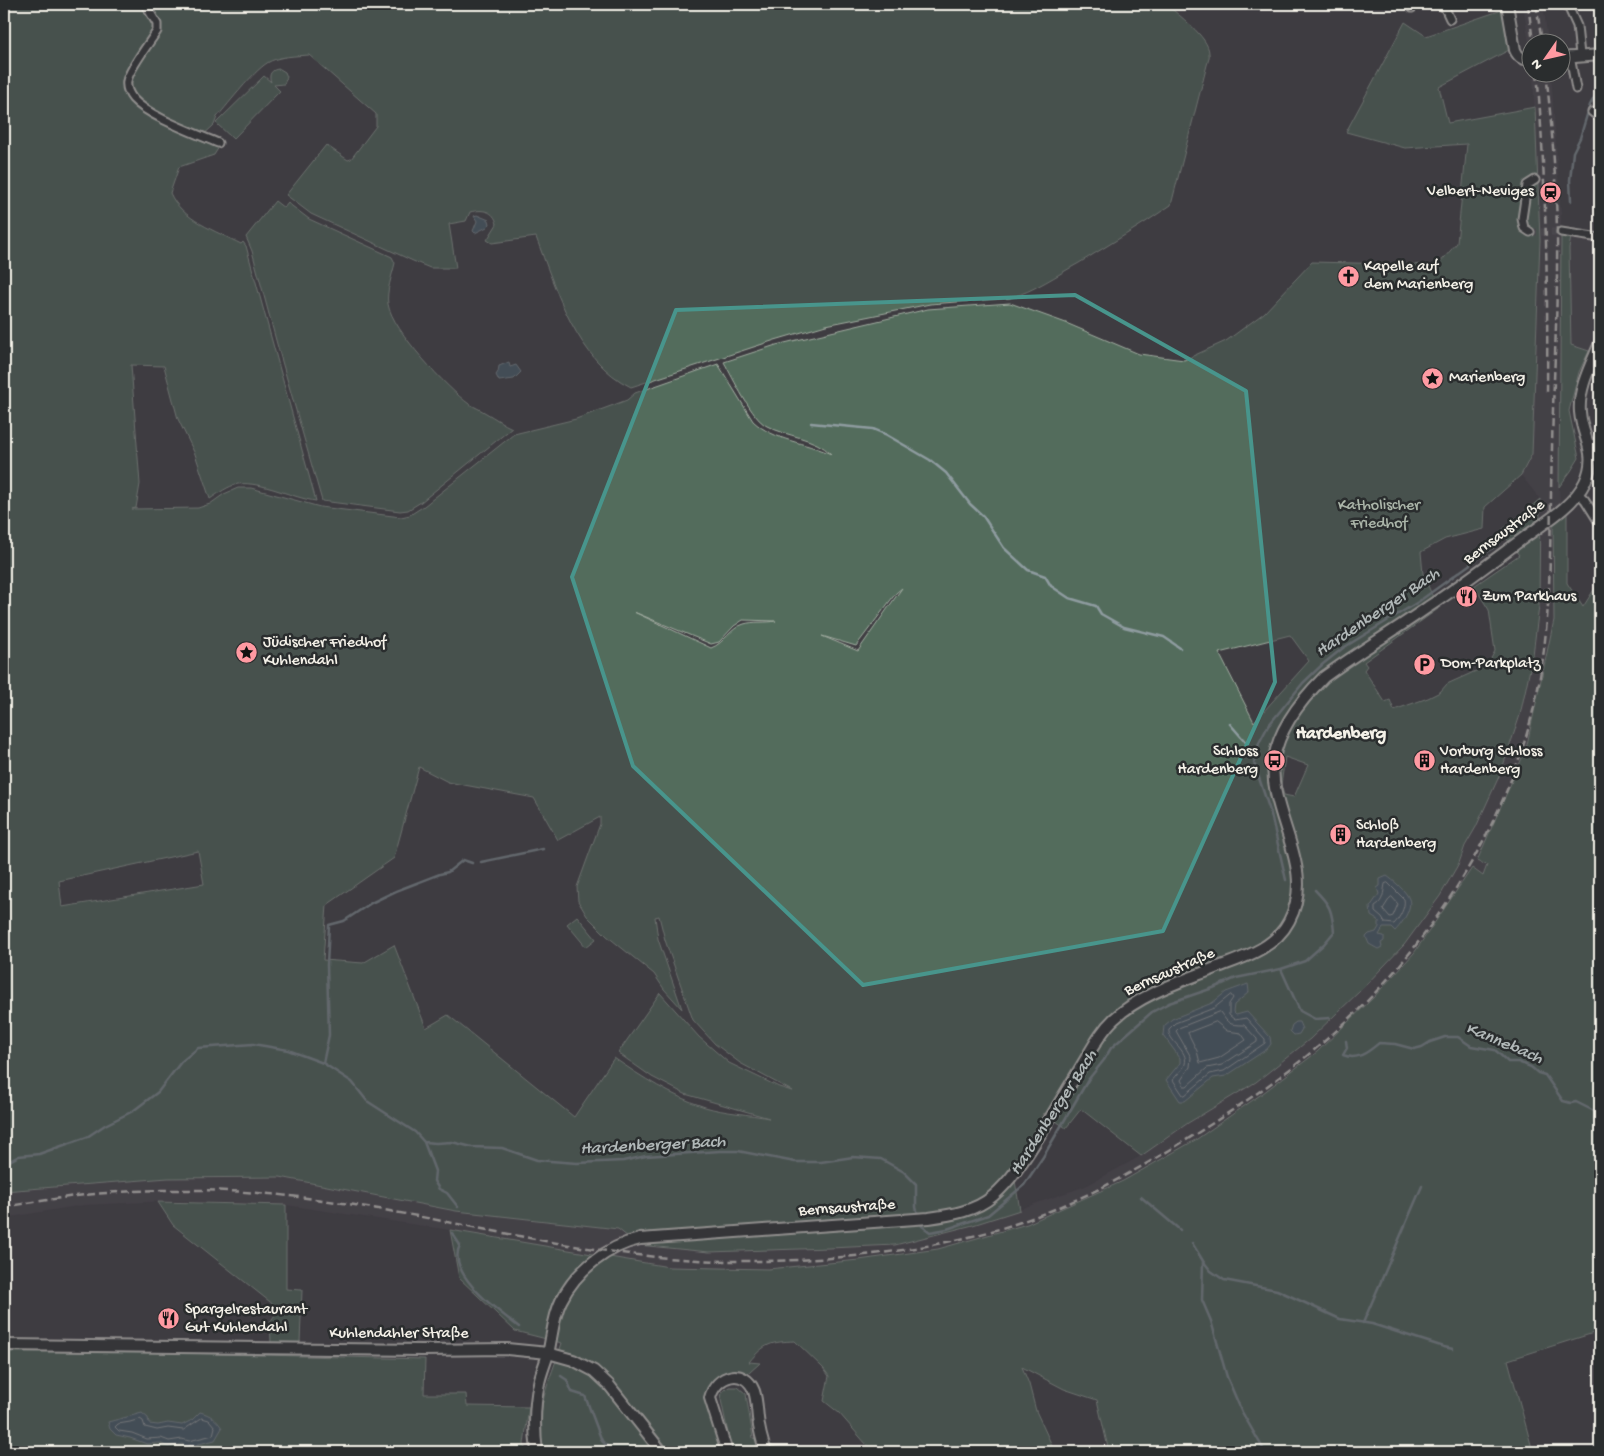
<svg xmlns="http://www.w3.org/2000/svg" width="1604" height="1456" font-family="'Gochi Hand',sans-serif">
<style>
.built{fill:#4c464e}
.green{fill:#526c5c;stroke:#a3aea2;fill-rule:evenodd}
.water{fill:#4c6370;stroke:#8f9ca0}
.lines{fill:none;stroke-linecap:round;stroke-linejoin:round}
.shore{stroke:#b1b8b8;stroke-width:1}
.stream{stroke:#8f9ca0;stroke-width:2.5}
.street-tunnel{stroke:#59575a;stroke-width:7;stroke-dasharray:7 3.5;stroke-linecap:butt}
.street-casing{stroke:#f4f1e8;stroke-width:11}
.secondary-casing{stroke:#f4f1e8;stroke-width:14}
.street{stroke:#2a2d2e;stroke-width:7}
.secondary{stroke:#2a2d2e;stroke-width:10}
.rail{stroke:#f4f1e8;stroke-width:2.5;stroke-dasharray:8 4;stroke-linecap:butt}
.marked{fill:none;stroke:#48958c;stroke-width:4;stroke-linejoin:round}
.labels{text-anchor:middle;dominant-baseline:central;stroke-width:5;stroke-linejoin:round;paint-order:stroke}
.poi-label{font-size:16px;fill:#f4f1e8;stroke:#2a2d2e;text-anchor:start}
.park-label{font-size:16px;fill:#abb5a9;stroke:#2a2d2e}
.street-label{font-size:16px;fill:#f4f1e8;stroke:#2a2d2e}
.water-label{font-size:18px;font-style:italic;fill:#b1b8b8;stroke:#2a2d2e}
.neighbourhood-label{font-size:18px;font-weight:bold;fill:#f4f1e8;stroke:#2a2d2e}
</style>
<rect width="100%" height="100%" fill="#3e3c41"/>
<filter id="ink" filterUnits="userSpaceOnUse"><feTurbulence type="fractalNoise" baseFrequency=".02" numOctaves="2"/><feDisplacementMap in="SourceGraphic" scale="10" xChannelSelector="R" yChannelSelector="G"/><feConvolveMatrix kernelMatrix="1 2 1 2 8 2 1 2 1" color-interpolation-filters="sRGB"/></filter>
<g filter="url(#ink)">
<path class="built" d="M1523,4h19l2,7 4,31h-16l-1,14z
M1533,73h18l10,142 -2,272 2,30 -8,5 1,98 -28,129 -49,112 10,4 -4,11 -11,-8 -58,84 -41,46 -56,54 -54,41 -66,46 -74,42 -96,43 -89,25 -79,11 -91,9 -99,-2 -219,-37 -170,-26 -113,-3 -84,4 -79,13v-27l164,-13 112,-1 176,34 162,18 20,16 71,7 265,-27 112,-39 55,-30 47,-33 68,-41 54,-43 52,-50 42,-44 36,-49 19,-33 61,-148 13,-60 6,-49 1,-107 -19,-24 11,-21 8,-214z
M1571,237l29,6v83l-11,25 -18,-6 -2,-97z"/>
<path class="green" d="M4,4h1162c11,10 43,33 43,49 1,4 -1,8 -2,12l-36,140c-30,21 -61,39 -92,58 -22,12 -45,28 -69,35l-80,6 -104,21 -51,15 -144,47c-54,-26 -75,-97 -95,-150l-44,6 -5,-3 10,-16c-3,-14 -15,-15 -27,-12l-4,9 -17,3 7,44h-26l-17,-7 -102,-47 -25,-19 40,-50 22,15 3,-1 25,-33v-12l-67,-59c-12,1 -31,1 -42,8 -15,10 -37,39 -50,54l-3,8 -14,13 19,9 -5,8 -35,12 -9,26c12,27 46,38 71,51l2,-2 3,4 70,255c-24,-3 -54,-20 -78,-17 -10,2 -19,9 -28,15l-15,-45 -17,-35 -14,-53 -33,-1 9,119 -4,24 -4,1 66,-1 12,-4 14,-10 14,-6h13l69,19 81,10 9,-2 14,-9 90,-72 62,-15 51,-19 8,-7 83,-29 35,57c21,20 52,21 78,33 -16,-17 -44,-17 -64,-28 -15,-7 -34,-48 -43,-64l52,-17 152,-36 82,-6 56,20 73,31 45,6 42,-19 38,-28 48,-51 126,3 19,-22 10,-99 -62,4 -59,-16 59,-110 21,14 76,-26 7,40 -70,37 9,36 87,-16 5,133 -8,214 -11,21 -36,32 -1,22 -39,10 -24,13 2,22 15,35 -74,53 3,4 -3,4 21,32 5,-2 4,10 34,-12 12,-6 7,-8 40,-18 8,-15 -6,-41 -15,-24 45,-31 -18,-24 39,-32 -1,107 -6,49 -13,60 -19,57 -25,55 -11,19 -6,17 -19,33 -36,49 -42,44 -52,50 -54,43 -68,41 -47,33 -60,-47 -15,19 -22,-15 -26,50 -3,18 5,29 -47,15 -78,20 -66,3 -120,4 -71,-7 -20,-16 -162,-18 -176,-34 -112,1 -164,13zM902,588l-44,63 -36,-15 34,10 40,-53zM634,612l77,32 8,-2 15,-16 9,-6 33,1c-10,2 -22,0 -32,3 -14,4 -19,19 -33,24zM1290,635l19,26 -55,61 -35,-69zM1285,757l23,8 -14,32 -10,-2 -3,-10zM419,767l29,15 86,16 24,42 42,-23v7l-23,63 1,14 9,15 20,20 47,38 10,15 18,20 -24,-70 -3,-22 4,-1 6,24 28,80 22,24 25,19 52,28 -13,-4 -50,-24 -30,-26 -39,-44 -42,60 34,24 33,17 84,24c-20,-4 -44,-5 -64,-11 -34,-11 -62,-29 -91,-49l-40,59 -126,-102 -22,13 -32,-83 -31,18 -40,-3 4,-55 67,-47zM198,851l6,33 -142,23 -3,-26z
M280,69l5,3 2,5 -3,7 -10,1 6,6 -47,48 -17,-16 48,-47 7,6c-3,-7 0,-13 9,-13z
M275,201l9,7 4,-5 21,16 83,38 3,6c-3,13 -9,28 -7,41 4,26 60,85 81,100 6,3 12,6 17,9 9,5 17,11 26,15l-91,74 -13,8 -8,1 -78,-10 -45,-157 -25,-93 -6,-14z
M1561,236l10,1 -2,11 2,97 18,6 -10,21 -10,39 10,47 -8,13 -12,16z
M1567,512v71l16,24 17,-27v751l-92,29 25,92h-424l-12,-52 -33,-11 -42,-22 7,17 7,27 19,41h-182l-34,-39 -15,-12 5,-25 -6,-8 -28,-27c-24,1 -30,2 -46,21l11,1 -11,10 -15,-1 -8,1 -18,34 13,45h-50l-37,-46 -4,15 25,31h-111c-12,-40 6,-71 18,-109l-47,-12 -56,-53 -9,-48 219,37 99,2 91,-9 79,-11 89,-25 96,-43 74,-42 66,-46 54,-41 56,-54 41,-45 58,-85 11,8 4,-11 -10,-4 49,-112 28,-129 -1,-98z
M577,916l19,23 -10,8 -19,-23z
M158,1202l128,3v84l16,1 -2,53h-29l-1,-21 9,-13 -106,-84z
M95,1351l330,8 -1,35h42l1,12 62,1 -5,37 2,8h-522v-100z
M729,1387h9l8,7 7,44 34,14h-55l-11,-52 1,-8z"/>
<path class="water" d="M477,215l12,5 1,4 -3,3 -12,6 -2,-2 4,-10 -3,-5z
M509,362l1,5 6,-2 5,7 -7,7 -15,2 -3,-6 2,-3 1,-6z
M1387,876c6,4 20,16 22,23 4,9 -8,26 -14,32l-3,-3h-9l-4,7 5,1v5l-3,2 1,4 -4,2 -9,-5 -3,-7 3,-3 7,-2 3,-5v-6l-8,-5 -1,-9 9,-13 -2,-6 3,-2v-7z
M1248,984l1,8 -15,13 -1,7 3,3 11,-3 23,25 1,7 -4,5 -41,27 -13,2 -28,23h-5l-14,-21 14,-17v-5l-17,-23 1,-9 8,-7 40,-16 14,-11z
M1296,1022h3l3,7 -3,5 -5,1 -4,-4 2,-6z
M200,1412c11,3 16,7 22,16l-7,12 -28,7 -5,-3 -14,3 -8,-4 -13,1 -17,-6 -14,-3 -6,-6 -2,-7 34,-9 6,5 1,6 9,1 10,-2 14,2 10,-5z"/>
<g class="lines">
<path class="shore" d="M1388,883l16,16c2,8 -5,20 -10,25l-9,-1 -3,-5 -7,-6v-6c9,-5 8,-13 10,-22z
M1392,897l6,7 -5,12 -3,1 -7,-8 7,-11z
M1231,995l2,3 -4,6v11l6,5 11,-2 19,21v4l-41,28 -14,3 -25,21h-2l-10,-15c3,-5 10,-10 12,-16 4,-14 -18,-23 -16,-35l6,-6 39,-15z
M1220,1012c9,12 8,13 24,13l13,14v3l-35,23 -15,3 -20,18h-3l-3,-6 9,-13 1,-10 -15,-26 3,-3z
M1216,1022l11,9 14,2 5,7 -27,18 -19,5 -3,-12 -9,-18z
M202,1418l7,2 6,7 -2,8 -24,6 -7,-2 -13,2 -8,-3 -14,1 -15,-6 -13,-2 -4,-4 3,-3 12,-2 10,-3 3,2 2,6 12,3 11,-2 15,2z"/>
<path class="stream" d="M1571,201l-1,-21 3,-28 7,-14 10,-33 10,-18
M811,423l62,6 12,5 45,26 16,13 24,31 13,12 21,32 24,22 17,6 6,10 18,12 27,8 5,8 23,13 40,10 16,11
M1230,724l26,30
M481,862l62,-13
M1286,880l-15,-66 -17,-51 5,-20 9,-17 35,-43 20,-19 20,-16 75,-46 80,-58
M1281,969l19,42 15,8 15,-1
M1346,1041l1,7 -4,7c15,6 25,-3 36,-12l16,1 19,5 8,-2 8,-5 15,-5h13l13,9 24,4 13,12h10l13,5 7,6 7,2 18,26 8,2 5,-1 24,12
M323,1063l6,-28 -2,-70 2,-40 15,-4 27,-18 25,-12 44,-17 8,-2 15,-12 9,3
M424,1142l11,29 -1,10 5,8 8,4 11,14
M4,1164l15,-8 20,-2 48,-17 18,-12 28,-14 25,-19 23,-30 17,-14 55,-4 35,6 35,13 29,19 15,19 48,31 9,10 12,1 16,-1 20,5 30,1 35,12 40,3 46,-2 23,-5 74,-5h18l57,11h26l32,-5 28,2 23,13 12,12v23l2,8
M1141,1197l39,33
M920,1220l2,6 8,6 17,-3 41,-14 36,-30 19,-28 45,-77 16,-20 7,-12 41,-36 17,-9 44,-15 23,-10 45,-9 24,-8 19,-17 10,-12c-2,-22 -4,-27 -19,-42
M452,1233l8,12c-15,29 40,67 59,82
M1192,1243l11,18 -1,39 9,21 16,56 15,35 23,40
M1203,1261l8,10 13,9 53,10 63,29 32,5 72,23 9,2
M1363,1323l59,-137
M561,1376l6,4 5,12 13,4 17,45 5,5 4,6
M190,1446l2,6"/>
<path class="street-tunnel" d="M1530,232h31"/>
<defs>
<path id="street" d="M145,4l12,20v7c-7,11 -28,38 -30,50 -1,6 2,13 6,18 16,18 62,34 85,44
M1443,4l7,15
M1567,4l10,22 3,29
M1412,8l2,-4
M1570,56l6,33
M1592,112l8,6
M1530,232l-6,-4 -2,-9 5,-34 8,-5
M1561,232l39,6
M1589,446l11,-6
M1578,493l7,7 15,24"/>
<path id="secondary" d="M1507,4l8,46c4,9 8,9 17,10
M1562,58l38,-3
M4,1345l418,5 85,-1 41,4 25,7 21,11 15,14 53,67
M537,1452c-3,-23 -3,-45 2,-69 2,-10 6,-19 9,-29 4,-17 5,-37 13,-53 15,-30 46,-55 79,-62l289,-21c22,-3 47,-7 64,-22 21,-18 35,-43 50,-66 13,-22 26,-43 39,-65 10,-16 18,-33 32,-46 28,-26 69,-38 104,-52 27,-10 57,-19 71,-46 29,-54 -22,-107 -15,-162 5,-32 28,-60 50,-82 34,-25 70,-46 104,-70 32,-21 62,-44 93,-67 21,-16 52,-33 64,-58 14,-30 -3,-43 -5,-70 -2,-24 11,-47 20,-69
M727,1452l-17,-54c6,-24 35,-31 44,-7 3,9 3,19 4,27 1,12 4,23 8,34"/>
</defs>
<use href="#street" class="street-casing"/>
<use href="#secondary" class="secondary-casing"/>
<use href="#street" class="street"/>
<use href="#secondary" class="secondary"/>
<path class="rail" d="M1528,4l5,38
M1536,4l6,38
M1537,72c9,107 11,215 10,322
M4,1207c24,-4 48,-8 72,-11 60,-7 122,-8 182,-3 157,12 310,66 469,68 88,1 179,-6 265,-30 74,-21 142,-58 207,-99 45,-29 88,-58 128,-93 95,-82 174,-202 205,-324 22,-87 17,-177 20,-266 1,-61 5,-122 5,-182 1,-65 -4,-130 -11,-195"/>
</g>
</g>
<path d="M0 0H1604V1456H0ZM1075,295l171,96 29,291 -112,249 -300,54 -230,-219 -61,-189 104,-267z" fill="#3e3c41" fill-opacity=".55" fill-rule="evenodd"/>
<path class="marked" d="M1075,295l171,96 29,291 -112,249 -300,54 -230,-219 -61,-189 104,-267z"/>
<defs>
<symbol id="station-disc" viewBox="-11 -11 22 22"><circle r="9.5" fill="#ff9aa2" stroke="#2a2d2e"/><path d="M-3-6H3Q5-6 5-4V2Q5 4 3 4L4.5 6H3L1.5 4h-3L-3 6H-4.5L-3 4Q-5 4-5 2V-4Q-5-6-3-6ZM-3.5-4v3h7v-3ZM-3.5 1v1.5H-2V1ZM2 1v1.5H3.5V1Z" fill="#111"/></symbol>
<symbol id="church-disc" viewBox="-11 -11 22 22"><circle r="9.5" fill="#ff9aa2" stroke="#2a2d2e"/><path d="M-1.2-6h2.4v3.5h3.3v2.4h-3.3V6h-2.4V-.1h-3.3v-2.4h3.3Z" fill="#111"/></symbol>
<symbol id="sight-disc" viewBox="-11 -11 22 22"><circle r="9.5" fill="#ff9aa2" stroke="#2a2d2e"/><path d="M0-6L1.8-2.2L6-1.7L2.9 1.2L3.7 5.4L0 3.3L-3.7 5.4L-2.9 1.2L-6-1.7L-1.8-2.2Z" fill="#111"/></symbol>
<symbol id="restaurant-disc" viewBox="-11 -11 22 22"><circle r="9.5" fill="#ff9aa2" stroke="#2a2d2e"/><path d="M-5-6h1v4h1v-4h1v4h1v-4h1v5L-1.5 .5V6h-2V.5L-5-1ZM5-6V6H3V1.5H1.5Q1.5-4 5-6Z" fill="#111"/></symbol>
<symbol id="parking-disc" viewBox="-11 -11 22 22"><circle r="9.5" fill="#ff9aa2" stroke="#2a2d2e"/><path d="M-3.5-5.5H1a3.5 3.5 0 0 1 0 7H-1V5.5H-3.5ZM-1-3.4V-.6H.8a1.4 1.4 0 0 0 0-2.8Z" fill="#111"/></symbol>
<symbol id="bus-disc" viewBox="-11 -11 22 22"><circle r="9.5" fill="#ff9aa2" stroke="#2a2d2e"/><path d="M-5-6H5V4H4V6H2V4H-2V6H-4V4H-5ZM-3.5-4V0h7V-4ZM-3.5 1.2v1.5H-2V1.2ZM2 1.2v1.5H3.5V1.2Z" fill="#111"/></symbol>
<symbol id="building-disc" viewBox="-11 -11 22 22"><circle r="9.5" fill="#ff9aa2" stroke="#2a2d2e"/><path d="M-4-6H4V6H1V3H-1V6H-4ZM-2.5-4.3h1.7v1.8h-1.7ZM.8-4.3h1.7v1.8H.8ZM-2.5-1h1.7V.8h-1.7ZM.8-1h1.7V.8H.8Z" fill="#111"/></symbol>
</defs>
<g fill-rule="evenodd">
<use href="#station-disc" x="1538" y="180" width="25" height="25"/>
<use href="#church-disc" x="1336" y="264" width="25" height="25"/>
<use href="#sight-disc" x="1420" y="366" width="25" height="25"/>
<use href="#restaurant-disc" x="1454" y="584" width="25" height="25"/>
<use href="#sight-disc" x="234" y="640" width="25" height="25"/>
<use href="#parking-disc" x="1412" y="652" width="25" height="25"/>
<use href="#bus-disc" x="1262" y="748" width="25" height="25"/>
<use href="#building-disc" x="1412" y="748" width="25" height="25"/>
<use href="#building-disc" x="1328" y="822" width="25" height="25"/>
<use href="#restaurant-disc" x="156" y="1306" width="25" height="25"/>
</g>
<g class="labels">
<g class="poi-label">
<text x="1534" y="192" text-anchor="end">Velbert-Neviges</text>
<text x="1364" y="267">Kapelle auf<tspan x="1364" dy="18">dem Marienberg</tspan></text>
<text x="1449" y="378">Marienberg</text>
<text x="1482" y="597">Zum Parkhaus</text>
<text x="263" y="643">Jüdischer Friedhof<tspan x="263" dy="18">Kuhlendahl</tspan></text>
<text x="1441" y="664">Dom-Parkplatz</text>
<text x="1258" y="752" text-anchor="end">Schloss<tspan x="1258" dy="18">Hardenberg</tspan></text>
<text x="1440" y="752">Vorburg Schloss<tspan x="1440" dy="18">Hardenberg</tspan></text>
<text x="1356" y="826">Schloß<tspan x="1356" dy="18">Hardenberg</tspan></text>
<text x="185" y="1310">Spargelrestaurant<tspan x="185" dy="18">Gut Kuhlendahl</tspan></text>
</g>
<g class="park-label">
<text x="1379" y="506">Katholischer<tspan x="1379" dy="18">Friedhof</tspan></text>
</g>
<g class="street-label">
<text transform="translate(1505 533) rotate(-37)">Bernsaustraße</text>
<text transform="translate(1170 973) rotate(-24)">Bernsaustraße</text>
<text transform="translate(847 1209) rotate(-4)">Bernsaustraße</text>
<text x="399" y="1334">Kuhlendahler Straße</text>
</g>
<g class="water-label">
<text transform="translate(1378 613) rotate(-34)">Hardenberger Bach</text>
<text transform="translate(1504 1044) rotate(23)">Kannebach</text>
<text transform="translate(1054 1113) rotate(-57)">Hardenberger Bach</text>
<text transform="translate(653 1146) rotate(-3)">Hardenberger Bach</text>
</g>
<g class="neighbourhood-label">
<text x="1341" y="734">Hardenberg</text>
</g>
</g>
<rect width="1604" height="1456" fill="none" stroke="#2a2d2e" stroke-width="20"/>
<rect x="10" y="10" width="1584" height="1436" fill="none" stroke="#f4f1e8" stroke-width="2" filter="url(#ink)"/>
<g transform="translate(1546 58) rotate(236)"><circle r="24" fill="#2a2d2e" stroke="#7b7b78"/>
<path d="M0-4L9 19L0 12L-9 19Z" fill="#ff9aa2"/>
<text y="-8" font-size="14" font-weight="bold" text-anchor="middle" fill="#f4f1e8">N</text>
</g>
</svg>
